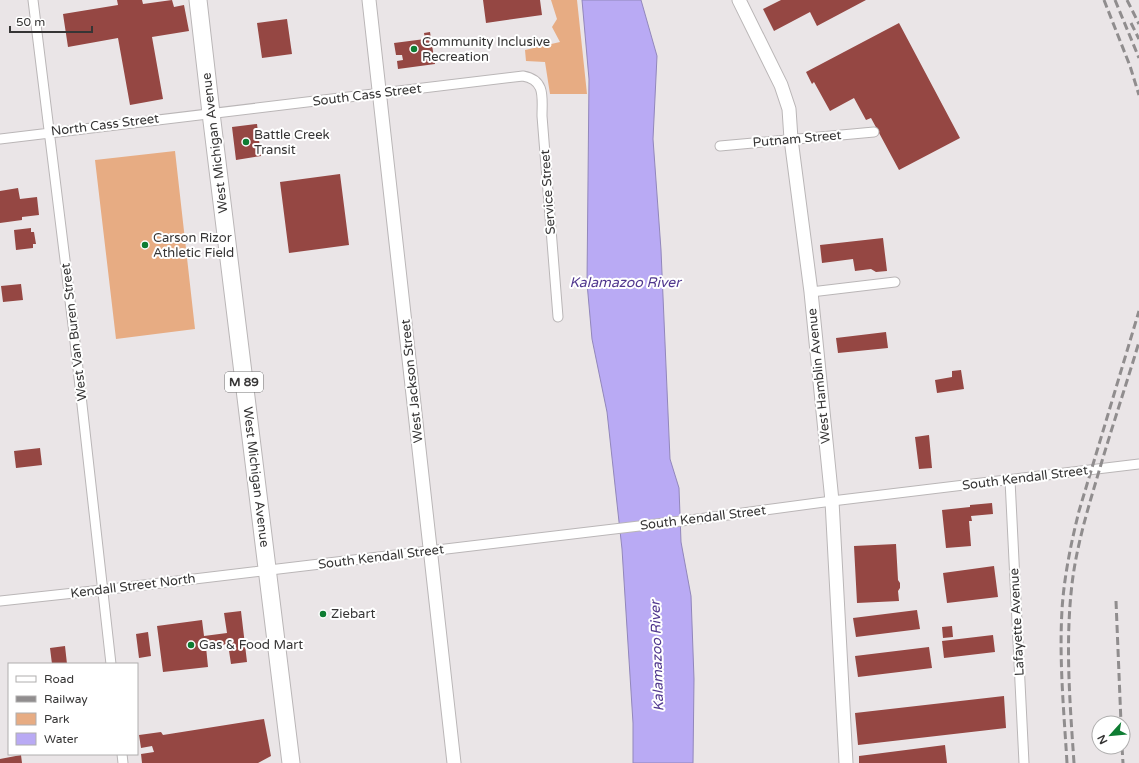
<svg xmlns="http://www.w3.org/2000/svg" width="1139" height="763" font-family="'Varela Round',sans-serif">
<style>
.green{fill:#e7ac83}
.water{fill:#b9aaf4;stroke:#9287bb}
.building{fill:#954743}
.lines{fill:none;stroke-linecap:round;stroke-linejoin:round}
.street-casing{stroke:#bab6b7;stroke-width:11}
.secondary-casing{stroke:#bab6b7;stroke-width:15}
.highway-casing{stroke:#bab6b7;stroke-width:19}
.street{stroke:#fff;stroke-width:9}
.secondary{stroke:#fff;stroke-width:13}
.highway{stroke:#fff;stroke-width:17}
.rail{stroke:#908d8e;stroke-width:3;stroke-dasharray:8 4;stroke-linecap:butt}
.poi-dot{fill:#0e7c32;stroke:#fff;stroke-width:1.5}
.labels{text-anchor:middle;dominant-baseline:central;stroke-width:4;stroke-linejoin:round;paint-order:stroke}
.shield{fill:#fff;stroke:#727272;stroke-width:1}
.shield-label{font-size:12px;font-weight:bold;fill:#363535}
.poi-label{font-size:13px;fill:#363535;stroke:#fff;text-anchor:start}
.street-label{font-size:13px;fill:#363535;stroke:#fff}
.water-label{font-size:14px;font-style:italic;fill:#51388e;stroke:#fff}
</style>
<rect width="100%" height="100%" fill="#eae5e7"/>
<path class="green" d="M551,0h26l10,94h-37l-5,-32 -19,-1 -1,-11 35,-8 -8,-15 5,-8z
M175,151l20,178 -79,10 -21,-179z"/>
<path class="water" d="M582,0h59l16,56 -4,83 8,111 9,209 9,29 2,54 10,54 3,83 -1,84h-60v-40l-11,-174 -15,-137 -15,-73 -5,-56 2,-204z"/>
<path class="building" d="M117,0h25l1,4 29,-4 2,7 10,-2 5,26 -37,6 11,62 -33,6 -12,-67 -50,9 -5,-33 55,-9z
M483,0h57l2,15 -56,8z
M781,0h85l-49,26 -7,-14 -36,19 -11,-22z
M287,19l5,35 -30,4 -5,-35z
M899,23l61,115 -61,32 -28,-52 -5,2 -12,-22 -24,13 -16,-29 -2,2 -6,-12z
M430,32l5,32 -37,5 -1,-8 6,-1 -1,-5h-6l-2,-12 31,-4 -1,-6z
M257,124l4,32 -25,4 -4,-33z
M340,174l9,71 -60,8 -9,-71z
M18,188l2,11 17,-2 2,18 -17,2v3l-22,3v-32z
M31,228v4h3l2,12h-3v4l-17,2 -2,-20z
M883,238l4,33 -11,1 -5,-3 -16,2 -2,-12 -31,4 -2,-18z
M21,284l2,16 -20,2 -2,-16z
M886,332l2,16 -50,5 -2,-15z
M961,370l3,19 -27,4 -2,-13 17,-3v-6z
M929,435l3,33 -13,1 -4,-32z
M40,448l2,17 -26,3 -2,-17z
M992,503l1,11 -22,2 1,5h-3l2,25 -25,2 -4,-38 28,-3v-2z
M896,544l2,36 2,3v5l-2,3 1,10 -42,2 -3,-57z
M994,566l4,31 -51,6 -4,-30z
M917,610l3,19 -64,8 -3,-19z
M241,611l6,51 -16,2 -3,-20 -22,3 2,20 -45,5 -6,-46 45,-6 2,16 23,-3 -3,-20z
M952,626l1,11 -10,1 -1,-11z
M148,632l3,24 -12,2 -3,-24z
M993,635l2,17 -51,6 -2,-17z
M65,646l2,18h-15l-2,-16z
M929,647l3,21 -74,9 -3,-21z
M1004,696l2,32 -148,17 -3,-32z
M264,719l7,37 -13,7h-116l-1,-9 13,-2 -2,-6 -11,2 -2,-13 22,-3 2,3z
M945,745l2,18h-88v-7z
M21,755l1,8h-22v-4z"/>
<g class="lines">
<defs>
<path id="street" d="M33,0l41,333 37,331
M0,139l523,-63c23,4 19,22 19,40l16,201
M720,146l154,-14
M811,292l84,-10
M1010,480l14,283
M0,601l102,-11 596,-71 134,-18 307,-37
M122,754l1,9"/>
<path id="secondary" d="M369,0l85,763
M739,0l42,85 8,24 2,30 20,153 21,209 14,262"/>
<path id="highway" d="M198,0l13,113 80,650"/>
</defs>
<use href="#street" class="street-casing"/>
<use href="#secondary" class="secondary-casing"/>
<use href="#highway" class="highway-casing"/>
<use href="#street" class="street"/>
<use href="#secondary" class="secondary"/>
<use href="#highway" class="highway"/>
<path class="rail" d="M1104,0l26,66 9,29
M1115,0l24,58
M1127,0l12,24
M1131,23l8,16
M1116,601l5,122
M1122,747l1,16
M1067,763c-3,-51 -8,-102 -5,-153 2,-33 9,-67 17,-99l60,-200
M1074,763c-4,-59 -9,-119 -2,-179 5,-42 18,-82 30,-123 12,-40 25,-79 37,-119"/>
</g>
<g class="poi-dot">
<circle cx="414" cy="49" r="4"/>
<circle cx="246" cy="142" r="4"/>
<circle cx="145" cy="245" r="4"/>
<circle cx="323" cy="614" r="4"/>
<circle cx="191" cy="645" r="4"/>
</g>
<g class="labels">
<rect class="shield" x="225" y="372" width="38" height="20" rx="3"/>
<g class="shield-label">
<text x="244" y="382">M 89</text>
</g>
<g class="poi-label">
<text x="422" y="42">Community Inclusive<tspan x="422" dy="15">Recreation</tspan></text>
<text x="254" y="135">Battle Creek<tspan x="254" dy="15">Transit</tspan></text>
<text x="153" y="238">Carson Rizor<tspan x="153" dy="15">Athletic Field</tspan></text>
<text x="331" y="614">Ziebart</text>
<text x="199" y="645">Gas &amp; Food Mart</text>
</g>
<g class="street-label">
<text transform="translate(367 95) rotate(-7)">South Cass Street</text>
<text transform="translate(105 125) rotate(-7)">North Cass Street</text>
<text transform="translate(797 139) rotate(-5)">Putnam Street</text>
<text transform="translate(215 143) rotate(-97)">West Michigan Avenue</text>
<text transform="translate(548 192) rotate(-94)">Service Street</text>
<text transform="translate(74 332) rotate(-97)">West Van Buren Street</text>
<text transform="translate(819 376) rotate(-96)">West Hamblin Avenue</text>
<text transform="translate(412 381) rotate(-96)">West Jackson Street</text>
<text transform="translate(256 477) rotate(83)">West Michigan Avenue</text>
<text transform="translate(1025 478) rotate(-7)">South Kendall Street</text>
<text transform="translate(703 518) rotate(-7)">South Kendall Street</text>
<text transform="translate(381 557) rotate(-7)">South Kendall Street</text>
<text transform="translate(133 586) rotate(-7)">Kendall Street North</text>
<text transform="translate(1017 622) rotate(-93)">Lafayette Avenue</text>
</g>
<g class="water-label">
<text x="625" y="282">Kalamazoo River</text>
<text transform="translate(657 656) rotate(-92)">Kalamazoo River</text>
</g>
</g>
<rect x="8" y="663" width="130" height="92" fill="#ffffff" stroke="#afaeae"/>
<rect x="16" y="676" width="20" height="6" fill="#ffffff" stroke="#afaeae"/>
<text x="44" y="683" font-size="12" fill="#363535">Road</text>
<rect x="16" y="696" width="20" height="6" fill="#908d8e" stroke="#afaeae"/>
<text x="44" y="703" font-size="12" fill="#363535">Railway</text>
<rect x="16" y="713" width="20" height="12" fill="#e7ac83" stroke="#afaeae"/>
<text x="44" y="723" font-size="12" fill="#363535">Park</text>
<rect x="16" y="733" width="20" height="12" fill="#b9aaf4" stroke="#afaeae"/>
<text x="44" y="743" font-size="12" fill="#363535">Water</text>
<g transform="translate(1111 735) rotate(243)"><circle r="19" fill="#ffffff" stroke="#afaeae"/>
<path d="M0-3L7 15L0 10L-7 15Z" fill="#0e7c32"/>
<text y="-6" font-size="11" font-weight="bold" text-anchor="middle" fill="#363535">N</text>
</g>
<path d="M10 26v6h82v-6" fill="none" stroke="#363535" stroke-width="2"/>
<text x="16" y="26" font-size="12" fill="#363535" stroke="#ffffff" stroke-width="3" paint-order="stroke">50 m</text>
</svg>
